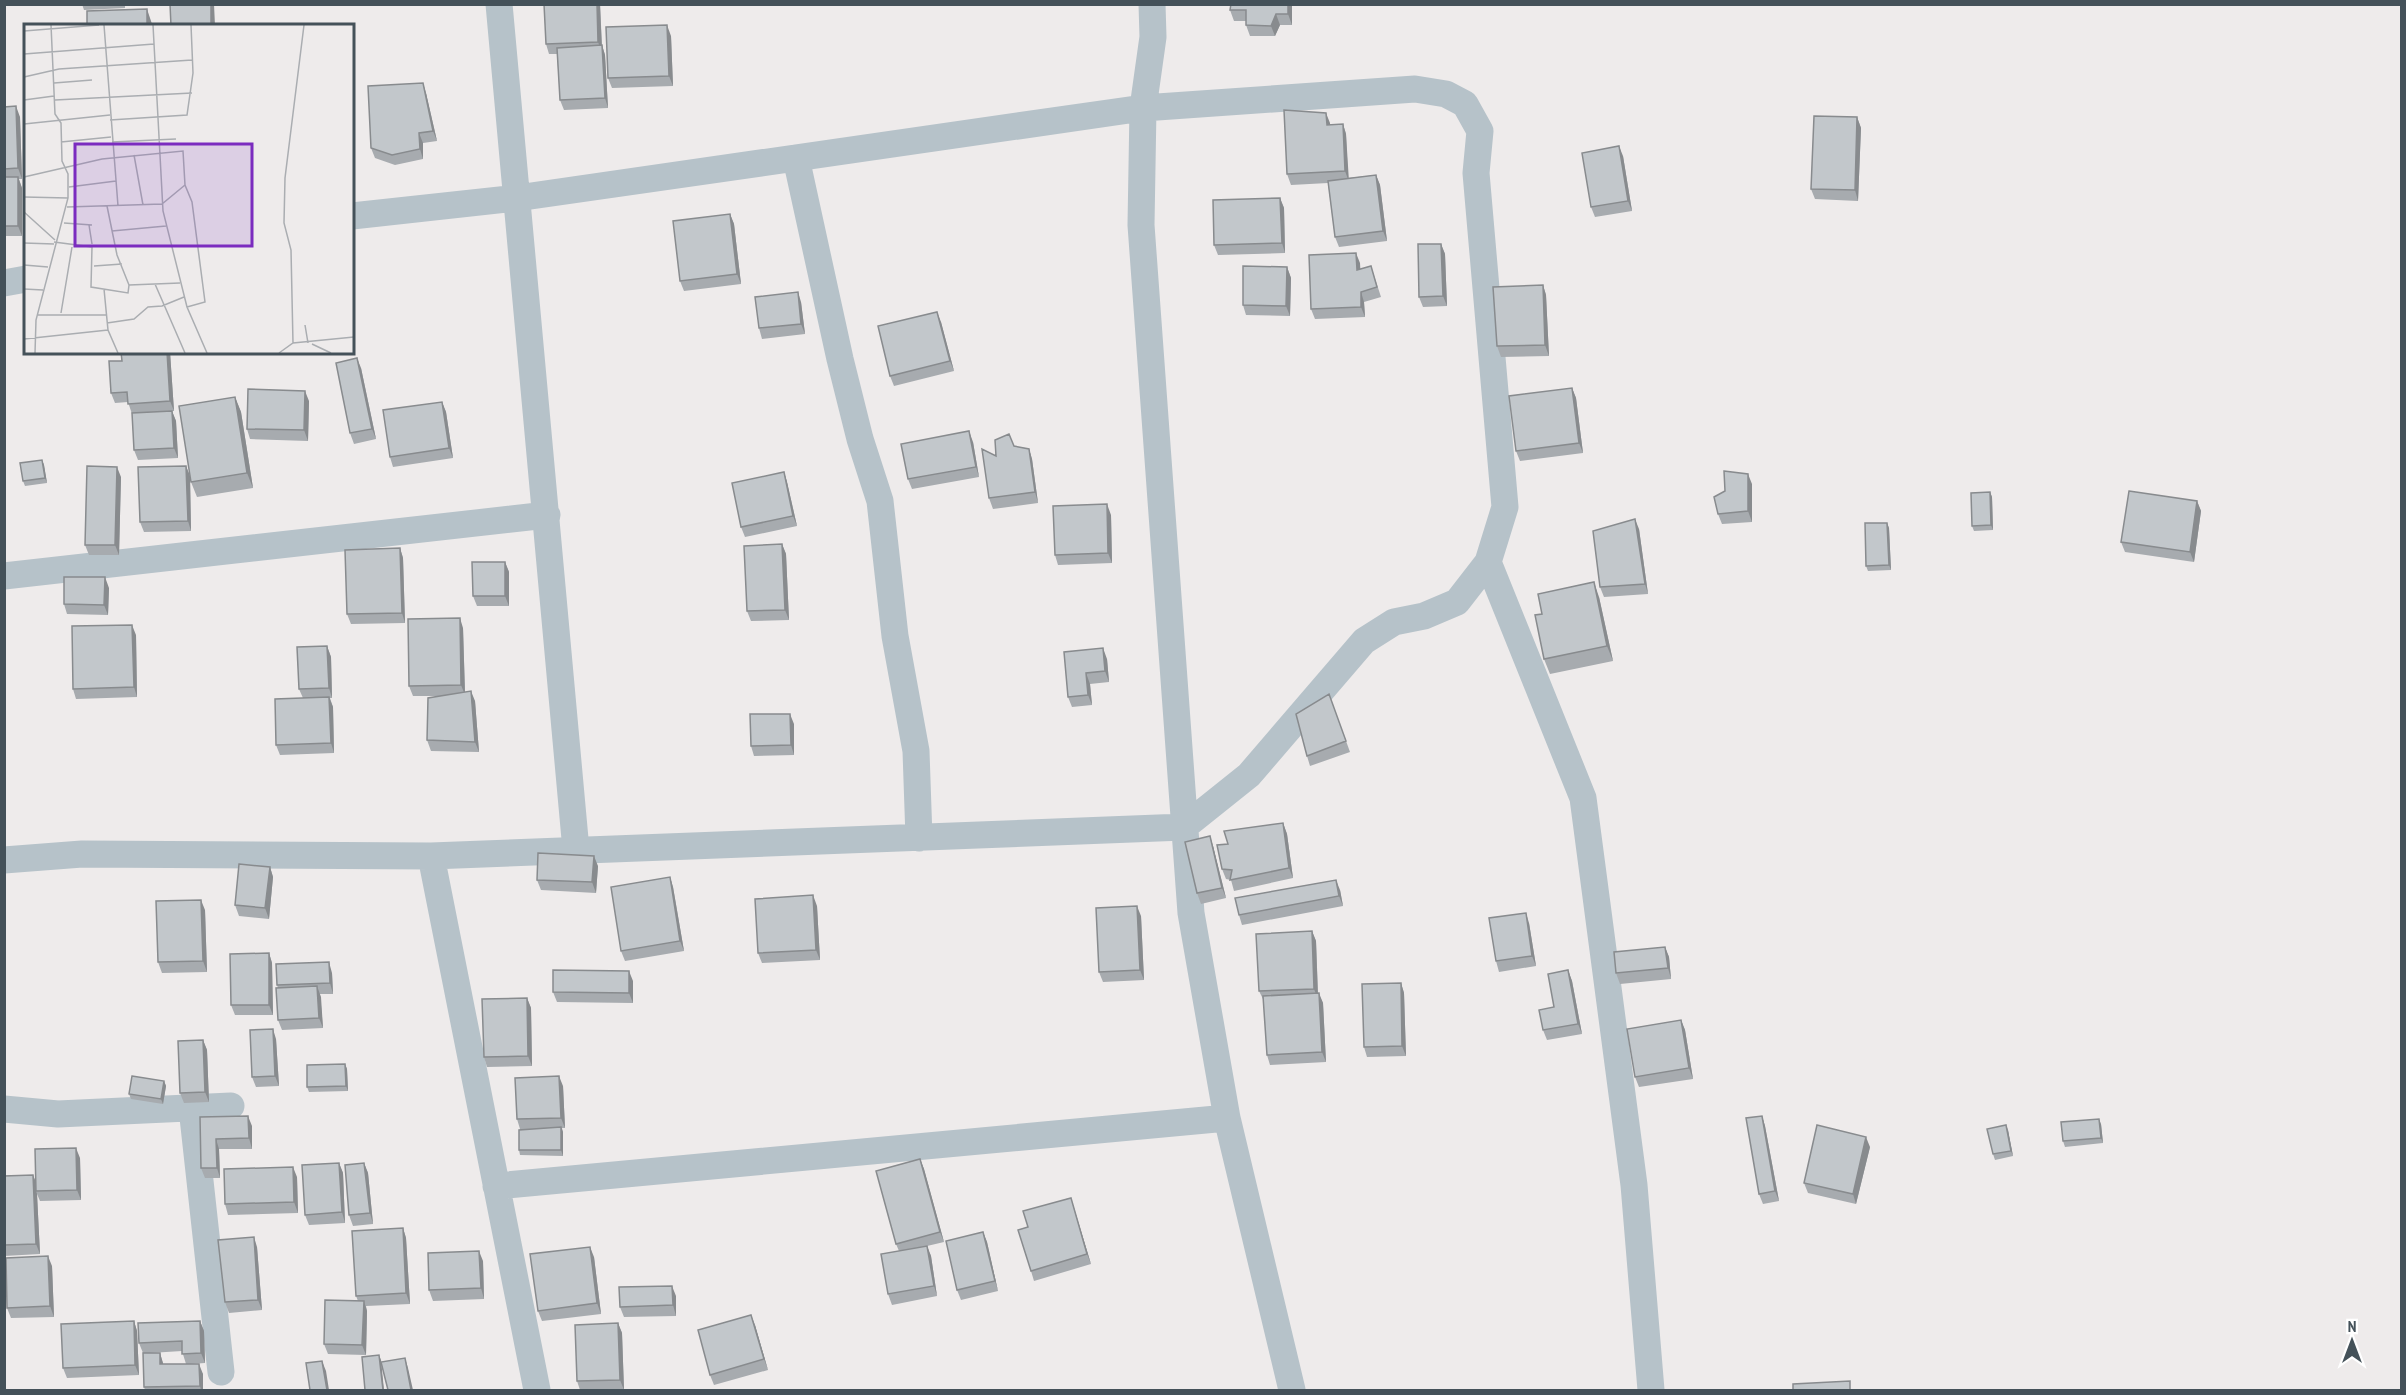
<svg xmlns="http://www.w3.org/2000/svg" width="2406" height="1395" font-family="'PT Sans Narrow',sans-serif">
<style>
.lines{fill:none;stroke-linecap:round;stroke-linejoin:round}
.minor{stroke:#b6c2c9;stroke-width:27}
.wall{fill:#a7abaf;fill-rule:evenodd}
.shaded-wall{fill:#888b8e}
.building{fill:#c2c7cb;stroke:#888b8e;stroke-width:1.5}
.inset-road{fill:none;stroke:#aaadb1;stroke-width:1.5}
.view{fill:#7b2cbf;fill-opacity:0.15;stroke:#7b2cbf;stroke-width:3}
.inset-edge{fill:none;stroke:#445159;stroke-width:3}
</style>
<rect width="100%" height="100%" fill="#eeebeb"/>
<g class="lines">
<path class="minor" d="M499,4l77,846
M1152,4l1,33 -10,71 -2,117 50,688 36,205 65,272
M796,158l44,201 20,80 20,62 15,135 21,115 3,87
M4,283l22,-4
M1488,562l95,236 51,387 17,205
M4,576l543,-61
M431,856l106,534
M4,860l78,-6 349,2 753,-29 65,-52 115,-134 30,-19 30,-6 33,-14 31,-40 17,-55 -29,-334 4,-42 -15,-27 -19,-10 -31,-5 -272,19 -626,90 -165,18
M192,1108l29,264
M4,1109l54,5 173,-8
M496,1186l731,-68"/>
</g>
<path class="wall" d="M82,4h43v4l-41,2z
M600,4l2,41 3,10 3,53 -44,2 -4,-10 -3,-46h-8l-3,-10z
M1231,4h61v21h-12l-5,11h-25l-4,-11v-4h-12l-4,-11z
M671,36l2,50 -61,2 -4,-10z
M426,93l11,48 -14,2v16l-28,6 -20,-7 -4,-10z
M4,107l16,10 2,62h-3l3,9v48h-18z
M1857,117l4,11 -3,73 -43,-2 -4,-10z
M1330,123v2l13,-1 3,10 2,44 28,-3 4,10 7,56 -48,6 -4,-10 -7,-54 -37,2 -4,-11z
M1623,156l9,55 -37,6 -4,-10z
M1280,198l4,10 1,45 -67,2 -4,-10z
M730,214l4,10 7,60 -57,7 -4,-10z
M1441,244l4,10 2,52 -24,1 -4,-10z
M1360,263v6l11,-3 10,31 -17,5 1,15 -50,2 -4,-10z
M1287,267l4,11 -1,38 -44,-1 -3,-10z
M1543,285l3,10 3,61 -48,1 -4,-11z
M801,302l4,32 -43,5 -3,-11z
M941,322l13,49 -60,15 -4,-10z
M170,352l4,59h-2l4,10 2,37 -40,2 -4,-10 -2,-36 -4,-12 -13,1 -4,-10 11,-32z
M361,368l15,71 -22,5 -4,-11z
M1572,388l4,10 7,55 -63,8 -4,-10z
M235,397l6,15 12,76 -56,9 -6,-15z
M309,401l-1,40 -58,-2 -3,-10z
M442,402l4,10 7,46 -60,9 -3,-10z
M973,442l6,35 -67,12 -4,-10z
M1014,446l15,3 3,10 6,44 -45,6 -4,-11z
M42,460l2,5 3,18 -22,3 -2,-5z
M186,466l4,10 1,55 -47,1 -4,-10z
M784,472l3,10 10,44 -52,11 -4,-10z
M121,477l-2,78h-30l-4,-10z
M1752,484v38l-30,2 -4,-10z
M1990,492l2,5 1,33 -19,1 -2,-5z
M2197,501l4,10 -7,51 -69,-10 -4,-10z
M1111,515l1,48 -54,2 -3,-10z
M1887,523l2,5 2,42 -23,1 -2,-5z
M1639,529l9,65 -44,3 -4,-10z
M782,544l4,10 3,66 -38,1 -4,-10z
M400,548l3,10 2,65 -54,1 -4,-10z
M505,562l4,10v34h-32l-4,-10z
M109,588l-1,27 -41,-1 -3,-10z
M1599,597l14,64 -63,13 -6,-15 -2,-45z
M463,628l2,64 10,9 4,51 -48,-1 -4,-11 14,-44h-28l-4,-10z
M136,635l1,62 -61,2 -3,-10z
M327,646l4,11 1,41h-2l3,9 1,46 -54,2 -4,-10 27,-47 -4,-9z
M1064,652l43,7 2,23 -19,2 2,21 -20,2 -4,-10z
M1329,694l21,58 -40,14 -3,-10z
M794,724v31l-40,1 -3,-10z
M1283,823l4,11 6,44 -59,13 -3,-11 -5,-1 -4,-10 6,-25z
M1213,846l13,52 -25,6 -4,-11z
M598,866l-2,27 -55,-3 -4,-10z
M270,867l3,10 -4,42 -30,-3 -4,-11z
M670,877l3,10 11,64 -59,10 -4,-10z
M1340,890l3,16 -101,19 -3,-10z
M817,906l3,54 -58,3 -4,-10z
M205,910l2,62 -45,1 -4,-11z
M1141,916l3,64 -41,2 -4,-10z
M1529,923l7,43 -37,6 -3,-11z
M1312,931l4,10 2,52 5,10 3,59 -56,3 -3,-10 -3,-54 -5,-10z
M1665,947l4,10 2,22 -51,5 -4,-11z
M269,953l3,10 1,52h-38l-4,-10z
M1568,970l4,11 10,53 -35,6 -4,-10 11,-23z
M332,973l1,21h-13l3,34 -41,2 -4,-10v-32l-1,-3z
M633,981v22l-76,-1 -4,-10z
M1401,983l3,10 2,63 -39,1 -3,-10z
M527,998l4,10 1,58 -45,1 -3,-10z
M1681,1020l4,10 8,49 -54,8 -4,-10z
M276,1039l3,47 -23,1 -4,-10z
M203,1040l4,10 2,52 -25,1 -4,-10z
M345,1064l2,5 1,22 -39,1 -2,-5z
M164,1081l2,5 -3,18 -32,-5 -2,-5z
M563,1086l2,42h-3l1,4v24l-43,-1 -1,-5 1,-21 -3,-10z
M1762,1116l3,10 14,75 -16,3 -4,-10z
M200,1117l52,9v23h-33l1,29h-15l-4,-10z
M2101,1124l2,19 -38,4 -2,-6z
M2008,1130l5,26 -18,4 -2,-6z
M1870,1147l-14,57 -48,-11 -4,-10z
M80,1158l1,42 -41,1 -3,-7 3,60 -36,2v-80l29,-1 3,8z
M920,1159l4,10 20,73 -17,4 4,10 6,40 -45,9 -4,-11 11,-43 -3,-7z
M339,1163l4,10 2,50 -36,2 -4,-10z
M364,1163l4,10 5,51 -20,2 -4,-11z
M297,1177l1,36 -70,2 -3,-11z
M1074,1208l17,56 -57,17 -3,-10 -3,-44z
M403,1228l3,10 4,66 -44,2 1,5 -1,44 -38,-1 -4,-10 34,-43 -2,-5z
M983,1232l4,10 11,49 -37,9 -4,-10z
M257,1247l5,63 -33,3 -4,-11z
M594,1257l7,57 -59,7 -4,-10z
M483,1261l1,38 -51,2 -4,-11z
M52,1266l2,51 -43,1 -4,-10z
M676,1296v20l-52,1 -4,-10z
M134,1321l3,10 2,44 -72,3 -4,-10z
M200,1321l4,10 1,32 -14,1 12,10v16h-58l-1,-3 -1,-34 -4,-10zM182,1351l4,13h-23l-3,-11h-10z
M618,1323l4,10 2,57h-44l-3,-9z
M755,1325l13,45 -54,15 -4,-10z"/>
<path class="shaded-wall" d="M211,4h3l1,22h-4z
M597,4h3l2,48 -4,-10z
M1288,4h4v21l-4,-11z
M147,9l5,15 1,2h-6z
M1276,14l4,11 -5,11 -4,-10z
M667,25l4,11 2,50 -4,-10z
M602,45l3,10 3,53 -3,-10z
M423,83l3,10 11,48 -4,-10z
M16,106l4,11 2,62 -4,-11z
M1326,113l4,10v12l-3,-10z
M1857,117l4,11 -3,73 -3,-11z
M1343,124l3,10 3,48 -4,-11z
M419,133l4,10v16l-3,-10z
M1619,146l4,10 9,55 -4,-10z
M1376,175l4,10 7,56 -4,-10z
M18,177l4,11v48l-4,-10z
M1280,198l4,10 1,45 -3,-10z
M730,214l4,10 7,60 -4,-10z
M1441,244l4,10 2,52 -4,-10z
M1356,253l4,10 1,17 -4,-10z
M1287,267l4,11 -1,38 -4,-10z
M1543,285l3,10 3,61 -4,-11z
M798,292l3,10 4,32 -4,-10z
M1361,292l3,10 1,15 -4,-10z
M937,312l4,10 13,49 -4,-10z
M167,352h3l4,59 -4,-10z
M357,358l4,10 15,71 -4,-10z
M1572,388l4,10 7,55 -4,-10z
M305,391l4,10 -1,40 -4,-11z
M235,397l6,15 12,76 -6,-15z
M442,402l4,10 7,46 -4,-10z
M172,411l4,10 2,37 -4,-10z
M969,431l4,11 6,35 -3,-10z
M1029,449l3,10 6,44 -3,-11z
M42,460l2,5 3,18 -2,-5z
M186,466l4,10 1,55 -3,-10z
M117,467l4,10 -2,78 -4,-10z
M784,472l3,10 10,44 -4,-10z
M1748,474l4,10v38l-4,-11z
M1990,492l2,5 1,33 -2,-5z
M2197,501l4,10 -7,51 -4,-10z
M1107,504l4,11 1,48 -4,-10z
M1635,519l4,10 9,65 -3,-10z
M1887,523l2,5 2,42 -2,-5z
M782,544l4,10 3,66 -4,-10z
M400,548l3,10 2,65 -3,-10z
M505,562l4,10v34l-4,-10z
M105,577l4,11 -1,27 -4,-10z
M1594,582l5,15 14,64 -6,-15z
M460,618l3,10 2,67 -4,-10z
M132,625l4,10 1,62 -3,-10z
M327,646l4,11 1,41 -3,-10z
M1103,648l4,11 2,23 -4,-11z
M1086,673l4,11 2,21 -4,-10z
M471,691l4,10 4,51 -4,-10z
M329,697l4,10 1,46 -3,-10z
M790,714l4,10v31l-3,-10z
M1283,823l4,11 6,44 -4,-10z
M1210,836l3,10 13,52 -4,-10z
M594,856l4,10 -2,27 -4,-11z
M270,867l3,10 -4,42 -4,-11z
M670,877l3,10 11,64 -4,-10z
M1336,880l4,10 3,16 -4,-10z
M813,895l4,11 3,54 -4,-10z
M201,900l4,10 2,62 -4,-11z
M1137,906l4,10 3,64 -4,-10z
M1526,913l3,10 7,43 -4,-10z
M1312,931l4,10 2,58 -4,-10z
M1665,947l4,10 2,22 -3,-11z
M269,953l3,10 1,52 -4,-10z
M329,962l3,11 1,21 -3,-11z
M1568,970l4,11 10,53 -4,-10z
M629,971l4,10v22l-4,-10z
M1401,983l3,10 2,63 -4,-10z
M317,986l4,11 2,31 -4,-10z
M1319,993l4,10 3,59 -4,-10z
M527,998l4,10 1,58 -4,-10z
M1681,1020l4,10 8,49 -4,-11z
M273,1029l3,10 3,47 -4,-10z
M203,1040l4,10 2,52 -4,-10z
M345,1064l2,5 1,22 -2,-5z
M559,1076l4,10 2,42 -4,-10z
M164,1081l2,5 -3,18 -2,-5z
M248,1116l4,10v23l-3,-11z
M1762,1116l3,10 14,75 -4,-10z
M2099,1119l2,5 2,19 -2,-5z
M2006,1125l2,5 5,26 -2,-5z
M561,1127l2,5v24l-2,-6z
M1866,1137l4,10 -14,57 -3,-10z
M216,1139l3,10 1,29 -3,-10z
M76,1148l4,10 1,42 -4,-10z
M920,1159l4,10 20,73 -4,-10z
M339,1163l4,10 2,50 -3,-11z
M364,1163l4,10 5,51 -3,-11z
M293,1167l4,10 1,36 -4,-11z
M33,1175l4,10 -1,6 1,3 3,60 -4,-10z
M1071,1198l3,10 17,56 -4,-10z
M403,1228l3,10 4,66 -4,-11z
M983,1232l4,10 11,49 -3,-10z
M254,1237l3,10 5,63 -4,-10z
M927,1246l4,10 6,40 -3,-10z
M590,1247l4,10 7,57 -4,-11z
M479,1251l4,10 1,38 -3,-11z
M48,1256l4,10 2,51 -4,-11z
M672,1286l4,10v20l-3,-11z
M364,1301l3,10 -1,44 -4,-10z
M751,1315l4,10 13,45 -4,-11z
M134,1321l3,10 2,44 -4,-10z
M200,1321l4,10 1,32 -4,-10z
M618,1323l4,10 2,57 -4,-10z
M160,1353l3,10 1,11 -4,-10z
M379,1355l2,5 3,30h-1z
M405,1358l3,10 5,22h-2z
M322,1361l4,10 3,19h-2z
M199,1364l4,10v16h-2l-1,-4z"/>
<path class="building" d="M170,4h41v22h-40z
M544,4h53l1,38 -52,2z
M1231,4h57v10h-12l-5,12 -25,-1v-15h-16z
M147,9v17h-60v-15z
M667,25l2,51 -61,2 -2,-51z
M602,45l3,53 -45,2 -3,-52z
M423,83l10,48 -14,2 1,16 -28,6 -21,-7 -3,-62z
M16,106l2,62 -14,1v-62z
M1284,110l42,3 1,12 16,-1 2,47 -58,3z
M1814,116l43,1 -2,73 -44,-1z
M1619,146l9,55 -37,6 -9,-54z
M1376,175l7,56 -48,6 -7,-56z
M4,177h14v49h-14z
M1280,198l2,45 -68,2 -1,-45z
M730,214l7,60 -57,7 -7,-60z
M1418,244h23l2,52 -24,1z
M1356,253l1,17 14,-4 6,21 -16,5v15l-50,2 -2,-54z
M1243,266l44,1 -1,39 -43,-1z
M1543,285l2,60 -48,1 -4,-59z
M798,292l3,32 -42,4 -4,-31z
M937,312l13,49 -60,15 -12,-50z
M121,352h46l3,49 -42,3 -1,-12 -16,1 -2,-32h13z
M357,358l15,71 -22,4 -14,-70z
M1572,388l7,55 -63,8 -7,-55z
M248,389l57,2 -1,39 -57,-1z
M235,397l12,76 -56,9 -12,-76z
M442,402l7,46 -59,9 -7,-47z
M172,411l2,37 -40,2 -2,-37z
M969,431l7,36 -68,12 -7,-35z
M1009,434l5,12 15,3 6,43 -46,6 -7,-49 14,7 -1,-16z
M42,460l3,18 -22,3 -3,-18z
M87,466l30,1 -2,78h-30z
M186,466l2,55 -48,1 -2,-55z
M1724,471l24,3v37l-30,3 -4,-17 11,-6z
M784,472l9,44 -52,11 -9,-44z
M2129,491l68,10 -7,51 -69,-10z
M1990,492l1,33 -19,1 -1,-33z
M1107,504l1,49 -53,2 -2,-49z
M1635,519l10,65 -45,3 -7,-56z
M1865,523h22l2,42 -23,1z
M782,544l3,66 -38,1 -3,-65z
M400,548l2,65 -55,1 -2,-64z
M472,562h33v34h-32z
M64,577h41l-1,28 -40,-1z
M1594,582l13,64 -63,13 -9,-44 7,-1 -4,-20z
M460,618l1,67 -52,1 -1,-67z
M132,625l2,62 -61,2 -1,-63z
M327,646l2,42 -30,1 -2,-42z
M1103,648l2,23 -19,2 2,22 -20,2 -4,-45z
M471,691l4,51 -48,-2 1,-42z
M1329,694l17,47 -39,15 -11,-42z
M329,697l2,46 -55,2 -1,-46z
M750,714h40l1,31 -40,1z
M1283,823l6,45 -59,12 2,-10 -10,-1 -5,-24 11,-1 -4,-13z
M1210,836l12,52 -25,5 -12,-51z
M538,853l56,3 -2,26 -55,-2z
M239,864l31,3 -5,41 -30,-3z
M670,877l10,64 -59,10 -10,-64z
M1336,880l3,16 -100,19 -4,-17z
M813,895l3,55 -58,3 -3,-54z
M201,900l2,61 -45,1 -2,-61z
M1137,906l3,64 -41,2 -3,-64z
M1526,913l6,43 -36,5 -7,-43z
M1312,931l2,58 -55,2 -3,-57z
M1665,947l3,21 -52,5 -2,-21z
M269,953v52h-38l-1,-51z
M329,962l1,21 -53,2 -1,-21z
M553,970l76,1v22l-76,-1z
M1568,970l10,54 -35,6 -4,-20 15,-3 -6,-33z
M1401,983l1,63 -38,1 -2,-63z
M317,986l2,32 -41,2 -2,-32z
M1319,993l3,59 -55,3 -4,-59z
M527,998l1,58 -44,1 -2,-58z
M1681,1020l8,48 -54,9 -8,-48z
M273,1029l2,47 -23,1 -2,-47z
M203,1040l2,52 -25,1 -2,-52z
M345,1064l1,22 -39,1v-22z
M132,1076l32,5 -3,18 -32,-5z
M559,1076l2,42 -44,1 -2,-41z
M248,1116l1,22 -33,1 1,29h-16l-1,-51z
M1762,1116l13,75 -16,3 -13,-76z
M2099,1119l2,19 -38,3 -2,-19z
M1817,1125l49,12 -13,57 -49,-11z
M2006,1125l5,26 -18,3 -6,-25z
M561,1127v23h-42v-20z
M76,1148l1,42 -41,1 -1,-42z
M920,1159l20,73 -44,12 -20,-73z
M339,1163l3,49 -37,3 -3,-50z
M364,1163l6,50 -21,2 -4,-50z
M293,1167l1,35 -69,2 -1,-35z
M33,1175l3,69 -32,1v-69z
M1071,1198l16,56 -56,17 -13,-41 10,-3 -5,-16z
M403,1228l3,65 -50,3 -4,-65z
M983,1232l12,49 -38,9 -11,-49z
M254,1237l4,63 -33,2 -7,-62z
M927,1246l7,40 -46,8 -7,-40z
M590,1247l7,56 -59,8 -8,-57z
M479,1251l2,37 -52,2 -1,-37z
M48,1256l2,50 -43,2 -1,-50z
M672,1286l1,19 -53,2 -1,-20z
M325,1300l39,1 -2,44 -38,-1z
M751,1315l13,44 -54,16 -12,-45z
M134,1321l1,44 -72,3 -2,-44z
M200,1321l1,32 -19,1v-13l-43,2 -1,-20z
M618,1323l2,57 -43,1 -2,-56z
M143,1353h17v11h39l1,22 -56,1z
M379,1355l4,35h-18l-3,-33z
M405,1358l6,32h-23l-7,-28z
M322,1361l5,29h-17l-4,-27z
M1850,1381v9h-57v-6z"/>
<g transform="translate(24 24)">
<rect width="330" height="330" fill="#eeebeb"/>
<path class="inset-road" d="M80,1l14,181M129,1l10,186 24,96 20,46M0,7l75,-6M0,30l130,-10M0,53l35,-8 133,-9M30,59l38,-3M0,76l30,-4M31,76l137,-7M86,96l77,-5 6,-42 -2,-48M0,100l86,-9M37,118l50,-5M88,118l64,-3M0,123v39M110,131l9,50M0,153l78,-18 81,-8 2,34 7,17 13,100 -18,5M45,163l47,-6M0,173l44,1M43,183l95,-3 23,-19M0,188l31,28M40,199l28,2M65,201l3,19M88,207l54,-5M30,218l38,5 -1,40 37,6 1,-8 -12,-30 -10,-49M0,219l30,1M0,241l24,2M70,242l28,-2M131,260l30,69M105,261l51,-2M0,265l19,1M80,265l4,41 10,23M37,289l11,-66M13,291h69M83,299l27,-4 14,-12 14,-1 22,-9M281,301l3,18M0,315l84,-9M269,319l-2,-93 -7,-27 1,-45 19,-153M288,320l19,9M11,329l1,-33 32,-122v-24l-6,-13 -1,-38 -6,-9 -4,-89M255,329l14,-10 61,-6"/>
<path class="view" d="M51,120h177v102h-177z"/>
<rect width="330" height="330" class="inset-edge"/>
</g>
<rect width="2406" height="1395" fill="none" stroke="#445159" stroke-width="12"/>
<g transform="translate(2352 1341)" stroke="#ffffff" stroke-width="4.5" paint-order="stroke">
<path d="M0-4.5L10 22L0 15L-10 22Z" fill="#445159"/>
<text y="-9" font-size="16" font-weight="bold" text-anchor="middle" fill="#445159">N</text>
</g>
</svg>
